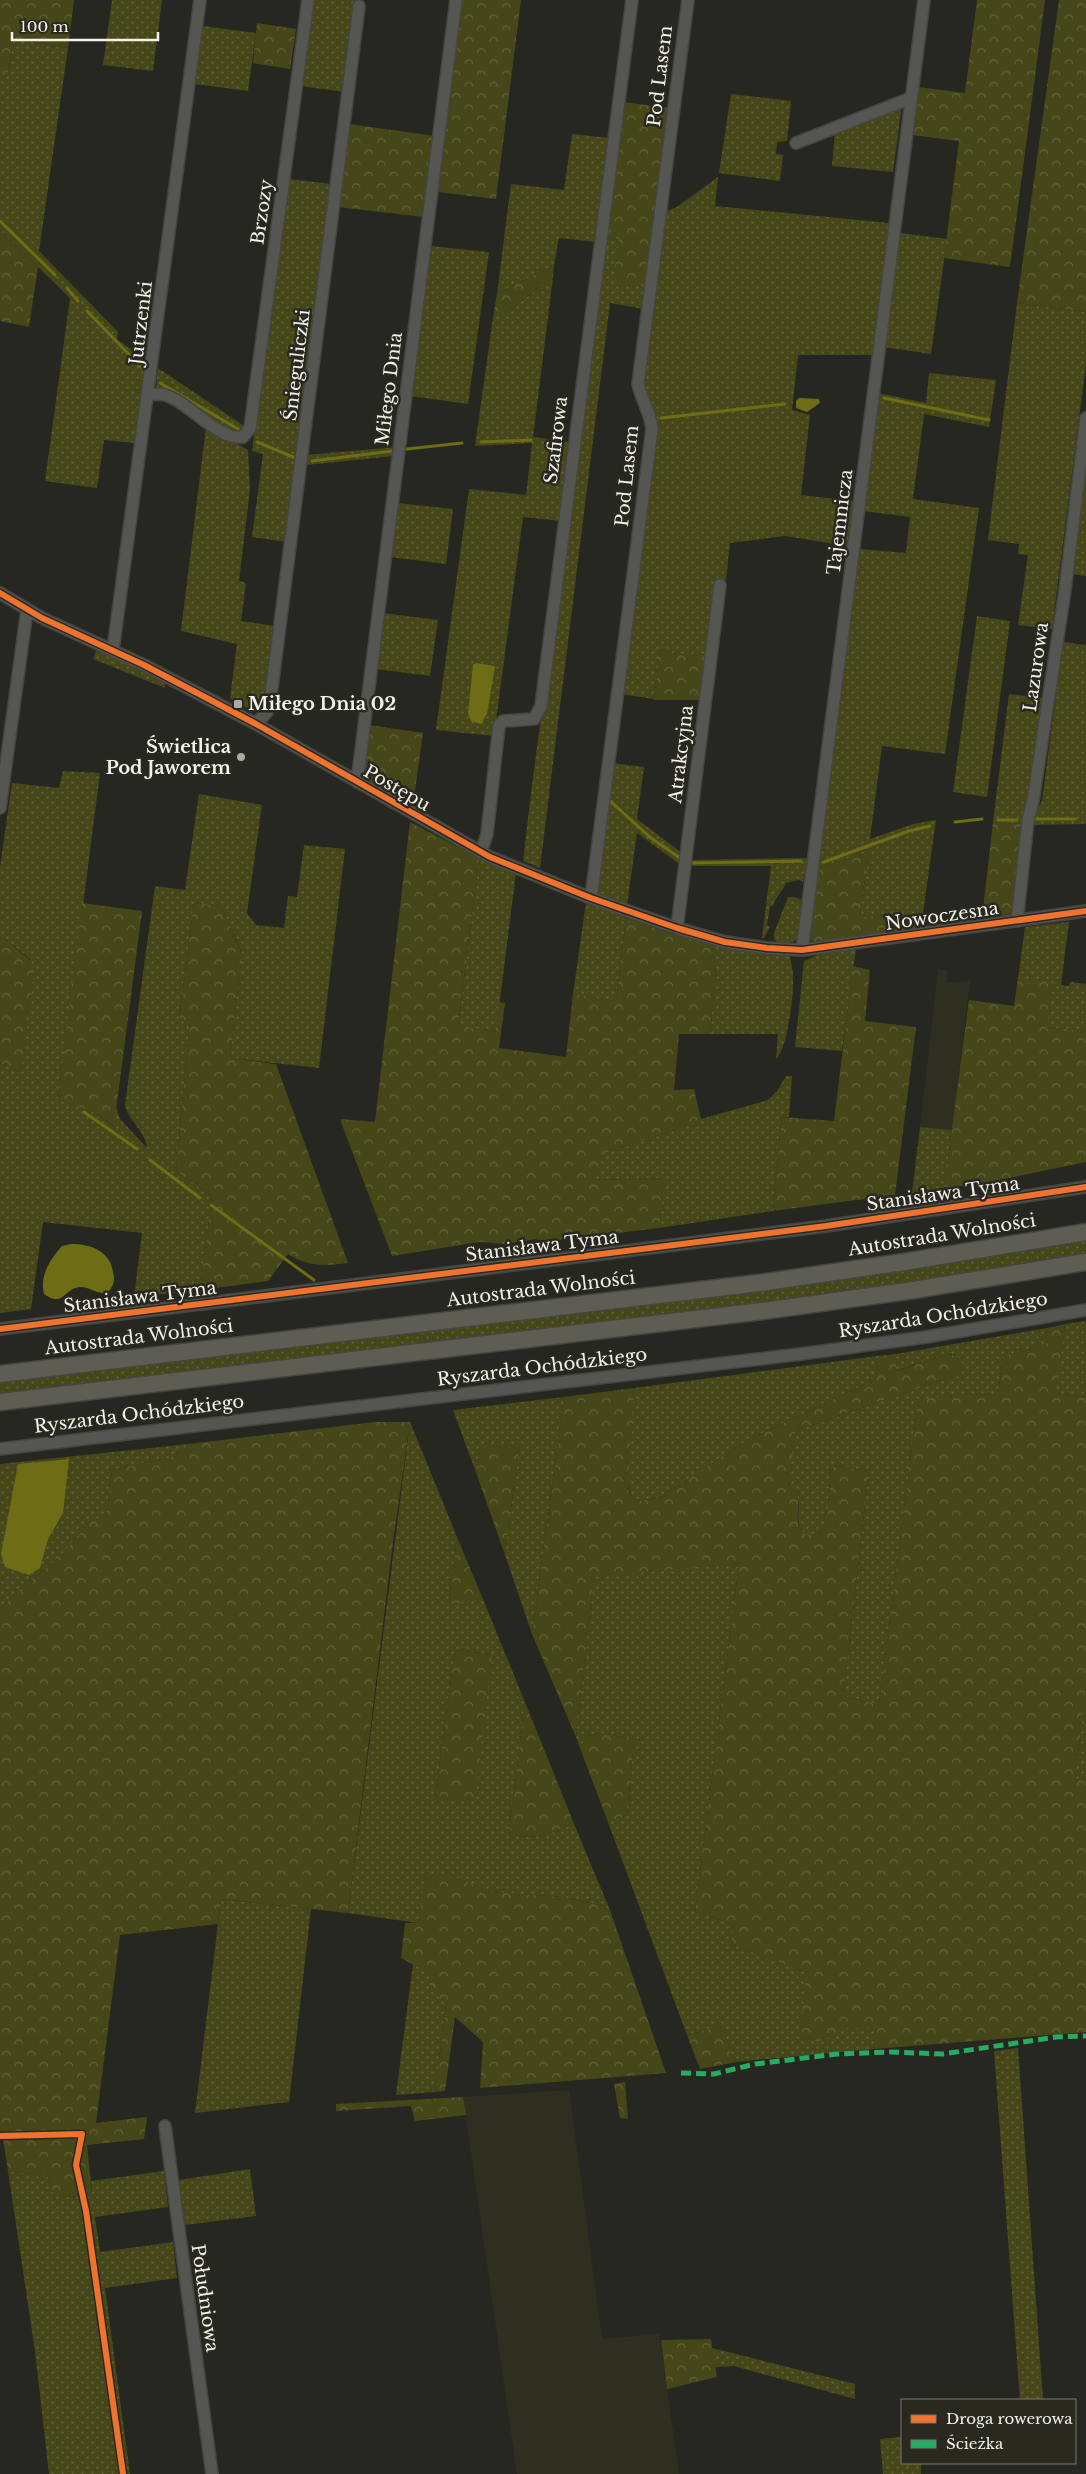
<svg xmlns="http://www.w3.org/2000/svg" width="1086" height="2474" font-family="'Libre Baskerville',serif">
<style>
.built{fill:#2f2f21}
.grass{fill:url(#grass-dots);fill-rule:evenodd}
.forest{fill:url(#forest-crowns)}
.water{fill:#6c6d14}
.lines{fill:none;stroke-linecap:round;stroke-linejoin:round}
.stream{stroke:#6c6d14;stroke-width:3}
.minor-casing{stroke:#454541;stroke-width:14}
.highway-casing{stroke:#454541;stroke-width:19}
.minor{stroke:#555552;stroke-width:11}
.highway{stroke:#5d5d53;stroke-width:16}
.quiet{stroke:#26ab63;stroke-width:5;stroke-dasharray:10 5;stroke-linecap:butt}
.cycleway-casing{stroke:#292920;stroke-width:9}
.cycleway{stroke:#ef722f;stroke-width:6}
.poi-dot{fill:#aaaba5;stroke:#292920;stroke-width:2}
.labels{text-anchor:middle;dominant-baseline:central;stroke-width:5;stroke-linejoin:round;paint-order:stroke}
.street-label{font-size:18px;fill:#f1f2eb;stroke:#292920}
.poi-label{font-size:18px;font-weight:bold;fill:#f1f2eb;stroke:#292920;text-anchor:start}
</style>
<defs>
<pattern id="grass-dots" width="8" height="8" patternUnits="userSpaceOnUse" patternTransform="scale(1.25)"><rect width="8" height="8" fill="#464718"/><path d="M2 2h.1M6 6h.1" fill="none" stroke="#61623a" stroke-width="1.8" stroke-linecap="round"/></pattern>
<pattern id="forest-crowns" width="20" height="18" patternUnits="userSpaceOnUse" patternTransform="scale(1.25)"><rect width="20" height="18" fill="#464718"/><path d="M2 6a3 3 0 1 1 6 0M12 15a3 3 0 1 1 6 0" fill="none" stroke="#61623a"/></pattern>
</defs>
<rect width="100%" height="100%" fill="#272722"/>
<path class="built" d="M938,970h9v13l23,-2 -18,149 -32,-3z
M569,2090l33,249 57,-5 20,140h-162l-54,-377z"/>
<path class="grass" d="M112,0h50l-9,71 -50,-6z
M312,0h44l-12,92 -43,-6z
M203,26l53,7 -8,58 -53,-7z
M13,39l55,9 -29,203 79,81 -1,7 29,22 -11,82 -31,-3 -7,48 -52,-7 25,-183 -70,-68v-156l8,2z
M731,94l60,7 -4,40 -10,1 -1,12 7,1 -3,26 -61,-8z
M902,104l-9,68 -61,-6 3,-35z
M572,134l38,4 -14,104 -37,-4 -5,27 -57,29 14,-110 53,6z
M718,177l-3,29 174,17 -17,132h-74l-6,55 18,5 -9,80 52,6 -6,45 -62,-10 -55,7 -4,37 -8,-2 -9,75c-17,5 -33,1 -49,-3l-6,49 -34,-5 36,-270c-2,-17 -13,-24 -15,-40l24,-172 12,-5z
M289,179l43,5 -46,358 -34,-5 11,-83 -11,-3z
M900,233l47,6 -16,115 -47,-7z
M619,235l27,51 -3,23 -33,-6 -70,565 -17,-7 8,-68 73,-550z
M430,246l59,6 -21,152 -57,-8z
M553,277l-20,160 38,5 -10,79 -38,-4 -29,219 -58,-6 33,-241 57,6 6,-52 -57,3 18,-128 23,-13z
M1017,303l69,9v51l-34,266 -34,-4 10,-70 -10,-1 1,-10 -31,-4z
M158,368l86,58 -2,4 -8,2 -78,-45z
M929,373l67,7 -7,47 -65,-13 -11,85 66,9 -34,246 -63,-8 -12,93 43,-15 23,-4 -13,93 -62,4 -1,-4 9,-61 -51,16 41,-319 47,4 4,-36 -47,-6 15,-118 48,10z
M206,427l42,23 2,39 -11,92 7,2 -5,38 34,5 -11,82 -8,5 -26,-15 7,-54 -56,-13z
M396,447l-2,9 -88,9v-10z
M1084,471h2v105l-15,-2z
M397,503l56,6 -7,55 -56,-7z
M383,613l55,7 -8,56 -54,-7z
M977,616l33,5 -23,176 -34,-5z
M1063,642l23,3v179l-55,1 2,-10 9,-14z
M97,648l67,32 1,8 -72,-29z
M1009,694l34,4 -14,107 -7,19 -29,-2z
M611,763l33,4 -7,52 45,34 -1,12 -44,-32 -10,72 -33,-11z
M63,771l37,2 -42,327 34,11 21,15 3,-19 4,12 27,29c-1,-16 -19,-28 -22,-43l30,-219 30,4 14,-96 63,11 -15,108 9,12 28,3 4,-32 9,1 7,-52 41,4 -26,219 -89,-10 12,-105 -21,-47 -27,-3 -15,116 11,2 -14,150 36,25 -12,94 -66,7 8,-64 -99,-11 -12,87 -31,4v-250l21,9 9,-113 -26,-21 -4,-1v-70l12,-84 47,5z
M479,858l37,15 -20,159 -38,-5z
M808,858l-5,24 -4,-2 -13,3c-4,9 -10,13 -13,23h-3l-3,19 3,2 -6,11h-2l9,-72h-82l1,-6z
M788,897h6l8,3 -4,40 -12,4 -8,-1 -4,-4v-6z
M586,902l40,15 -10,84 -43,-7z
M1069,922l-8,63 8,1 1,-4 16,2v47l-39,-4 -29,-49 7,-51z
M712,944l78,12c1,7 3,14 3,20 1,18 -5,71 -17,83l2,-25h-68l6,-61z
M856,949l-14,102 -47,-4 9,-86 13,-6z
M786,1076h6l-3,41h-7l-10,94 -113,17 5,-50 -70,2 7,-23 10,-7 59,-18 31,-13 67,-19 10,-10z
M920,1127l32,3 -8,58 -32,5z
M1086,1238v17l-222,36 -864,105v-17z
M1086,1321v76l-31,-4 10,-69z
M1047,1328l-1,17 -43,11 -5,39 -37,-1 -43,7 -39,304 -36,-9 26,-225 -32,-5 -6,2 -4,55 -9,11c-28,6 -17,-20 -20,-35 -2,-5 -7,-9 -8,-14 -4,-9 4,-43 5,-54l167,-58 -7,-18 -6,-1 -54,17 1,-17z
M877,1356l-1,23 -128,61 -88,57 -18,4 -10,-2c-11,-24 0,-83 2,-111z
M564,1397l-32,237 -27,-79 14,-108 -39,-1 -3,29 -24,-65z
M410,1422l47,115 -8,64 17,1 16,-5 43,105 -16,130c21,11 45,0 65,-8l36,86 -7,-4 -40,-9 -73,-5 -40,-17h-24l-8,48 -70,-10zM455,1650l36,4 -56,144v-1z
M179,1445l-2,11 -65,14 -6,49h-14l-31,37 -40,32 -21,22v-146z
M739,1563l-44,349 39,12 -3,20 76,29 32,61v-6h38l-3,21 -138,13c-9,-13 -7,-22 -15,-36l-34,9 -79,-213 19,-7 7,-76 -34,-6 -13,3 -7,12 -4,-11 18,-161z
M1086,1687v94l-11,-2z
M221,1899l90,10 -22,193 -94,11z
M413,1964l18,10 -2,14 17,16 -11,88 -39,3z
M1018,2048l25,352h-23l-26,-349z
M250,2169l6,47 -71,9 -6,-45z
M8,2171l39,4 7,21 28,1 10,-2 -1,-14 73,-10 4,36 -73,10 5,35 73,-10 4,36 -72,10 25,186h-81l-14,-123z
M712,2348l143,36v15l-121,-33 -19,1z
M902,2437v26h19v11h-38l-3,-35z"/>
<path class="forest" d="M0,0h74l-6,48 -55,-9 -5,37 -8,-2z
M462,0h59l-25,199 -59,-7z
M977,0h68l-35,267 -66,-9 15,-117 -47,-6 6,-48 47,6z
M1059,0h27v312l-69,-9z
M257,23l39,6 -6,40 -37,-6z
M622,102l47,6 -23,178 -33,-3 6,-47 -15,7z
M349,124l86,12 -11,81 -86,-10z
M0,230l38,37 -9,60 -29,-6z
M554,265l-1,12 -37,28 -23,13 4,-24z
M660,650c16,4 32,8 49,3l-6,47h-49z
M369,725l54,8 -10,72 -52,-30z
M410,822l69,36 -21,168 37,6 4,-30 6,1 -6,45 67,9 7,-63 43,7 10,-84 43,16 43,11 4,29 -6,61h-31l-5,56 20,-1 7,30 -31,13 -59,18 -10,7 -6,23 70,-2 -6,50 -116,14 -7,-3 -31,5 -26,-2 -87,14 -51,-134v-3l34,3z
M993,822l29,2 -11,90 -29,4z
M869,852l-9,61 1,4 62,-4 -1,14 -102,16 -10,-3 8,-72z
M82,903l60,8 -28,215 -22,-15 -34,-11z
M194,903l27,3 21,48 -12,104 46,6 72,199c-22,3 -40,4 -60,-9l-20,27 -68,9 12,-94 -36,-25 14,-150 -11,-2z
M0,937l4,1 26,22 4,12 -13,100 -21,-9z
M853,966l17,4 -5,51 51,6 -21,168 -123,16 10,-94 52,4z
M1018,978l35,5 -6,44 39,4v131l-101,21 -41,5 25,-188 45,6z
M1065,1324l-9,69 30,4v290l-11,92 11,2v251l-212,17 3,-21h-38v6l-20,7h-20l8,-68 -76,-29 3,-20 -39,-12 44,-349 -145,14 -18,160 -44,-103 32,-237 70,-9 -6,101 4,10 10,2 18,-4 88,-57 128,-61 1,-23 19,-2v17l53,-17 13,4v15l-167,58 -6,53c2,2 4,3 6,5 10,14 -10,52 23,45l9,-11 4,-55 6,-2 32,5 -26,225 36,9 39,-305 43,-6 37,1 5,-39 43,-11 1,-17z
M375,1422h35l-17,120 -45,371 -127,-14 -3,25 -98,11 -24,188 51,-6 -3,22 -57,6 5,50 -10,2 -28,-1 -7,-21 -39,-4 -6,-39h-2v-522l21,-22 40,-32 31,-37h14l6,-49 65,-14 2,-11z
M480,1446l39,1 -14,108 -28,-80z
M457,1537l25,60c-11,4 -22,8 -33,4z
M455,1650l37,4 -17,148 -40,-4z
M525,1702l49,122c-20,8 -44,19 -65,8z
M600,1733l34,6 -7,76 -19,7 -28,-74 7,-12z
M425,1875h25l40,17 73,5 40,9 7,4 56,163 -186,15 3,-46 -28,-25 -10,74 -10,1 11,-87 -17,-17 2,-14 -30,-16 4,-35h13z
M721,2026c8,14 6,23 15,36l-36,7 -13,-34z
M625,2082l3,37 -8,-1 -6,-34z
M463,2097l3,18 -51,6 -4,-15 -75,5v-7z
M711,2339l6,38 -50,12 -6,-49z"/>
<path class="water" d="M799,398l20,1 1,4 -13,9 -11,-4v-7z
M476,663l19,3 -8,48 -6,10 -10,-3 -3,-8 5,-48z
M71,1244c20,0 39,7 42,28 2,7 1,13 -4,19 -11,6 -18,-5 -30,-4 -15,2 -16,21 -35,7 -5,-18 7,-36 18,-48z
M69,1459l-6,54 -15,26 -8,29 -11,7 -24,-8 -4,-13 17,-90z"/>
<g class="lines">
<path class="stream" d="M0,221l55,54
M67,288l11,13
M87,311l55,57
M160,383l78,46
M884,398l105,22
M661,418l124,-14
M257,442l36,15
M481,442l50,-2
M407,449l55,-6
M312,461l81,-10
M609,800l42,38 29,20
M1036,819h39
M998,820h19
M955,822l27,-3
M824,862l85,-31 21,-5
M692,863l109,-2
M84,1112l53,37
M150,1160l50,38
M211,1205l103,75"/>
<defs>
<path id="minor" d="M796,143l115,-45
M149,394c5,0 11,0 16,1 23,6 53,46 78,42l7,-9 58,-428
M0,593l42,25 102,47 112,59 234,133 101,41 86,30 48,14 42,6 35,2 284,-39
M113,650l87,-650
M256,724l11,-12 3,-9 89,-697
M357,782l99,-782
M0,808l27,-198
M481,852l6,-18 12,-108 4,-5 31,-2 7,-13 91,-706
M591,898l61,-469c-1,-16 -11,-29 -14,-45l50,-384
M1017,921l11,-101 5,-19 32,-211 21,-172
M677,928l43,-343
M802,950l122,-950
M0,1329l826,-103 260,-39
M0,1449l801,-95 125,-17 160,-27
M165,2126l47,348"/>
<path id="highway" d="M0,1374l759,-91 145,-21 182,-30
M0,1402l763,-91 144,-20 179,-29"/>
</defs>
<use href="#minor" class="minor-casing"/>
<use href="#highway" class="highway-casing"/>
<use href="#minor" class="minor"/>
<use href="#highway" class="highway"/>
<path class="quiet" d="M681,2073l33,1 41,-10 82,-10 53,-2 53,2 113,-17 30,-1"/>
<defs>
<path id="cycleway" d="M0,593l42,25 102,47 112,59 234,133 101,41 86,30 48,14 42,6 35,2 284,-39
M0,1329l826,-103 260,-39
M0,2136l82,-2 -6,31 10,46 37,263"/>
</defs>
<use href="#cycleway" class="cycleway-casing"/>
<use href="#cycleway" class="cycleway"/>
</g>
<g class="poi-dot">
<rect x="233" y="699" width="10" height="10" rx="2.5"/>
<circle cx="241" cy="757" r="5"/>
</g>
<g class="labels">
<g class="street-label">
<text transform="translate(660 76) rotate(-83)">Pod Lasem</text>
<text transform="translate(262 212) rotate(-82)">Brzozy</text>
<text transform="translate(141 323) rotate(-83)">Jutrzenki</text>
<text transform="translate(297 365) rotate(-83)">Śnieguliczki</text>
<text transform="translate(389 389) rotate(-83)">Miłego Dnia</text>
<text transform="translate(556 440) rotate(-83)">Szafirowa</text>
<text transform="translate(627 476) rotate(-84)">Pod Lasem</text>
<text transform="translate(840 522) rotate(-83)">Tajemnicza</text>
<text transform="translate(1036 667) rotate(-82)">Lazurowa</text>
<text transform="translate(681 754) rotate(-83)">Atrakcyjna</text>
<text transform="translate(397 788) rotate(30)">Postępu</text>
<text transform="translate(942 916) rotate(-8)">Nowoczesna</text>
<text transform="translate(943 1194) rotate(-8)">Stanisława Tyma</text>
<text transform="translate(942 1235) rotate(-9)">Autostrada Wolności</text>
<text transform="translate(542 1246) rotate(-7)">Stanisława Tyma</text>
<text transform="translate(541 1289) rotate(-7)">Autostrada Wolności</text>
<text transform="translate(140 1297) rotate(-7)">Stanisława Tyma</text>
<text transform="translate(943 1315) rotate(-9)">Ryszarda Ochódzkiego</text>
<text transform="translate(139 1337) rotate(-7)">Autostrada Wolności</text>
<text transform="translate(542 1367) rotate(-7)">Ryszarda Ochódzkiego</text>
<text transform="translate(139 1414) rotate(-7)">Ryszarda Ochódzkiego</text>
<text transform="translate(205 2298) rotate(82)">Południowa</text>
</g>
<g class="poi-label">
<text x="248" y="704">Miłego Dnia 02</text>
<text x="231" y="747" text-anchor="end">Świetlica<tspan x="231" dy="21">Pod Jaworem</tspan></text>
</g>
</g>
<rect x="901" y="2399" width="175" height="65" fill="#292920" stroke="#797971"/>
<rect x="911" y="2415" width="25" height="8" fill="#ef722f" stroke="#797971"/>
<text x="946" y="2424" font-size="15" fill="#f1f2eb">Droga rowerowa</text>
<rect x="911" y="2440" width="25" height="8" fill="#26ab63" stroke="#797971"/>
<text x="946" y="2449" font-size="15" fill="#f1f2eb">Ścieżka</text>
<path d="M12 32v8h146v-8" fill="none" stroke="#f1f2eb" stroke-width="2.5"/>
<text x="20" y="32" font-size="15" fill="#f1f2eb" stroke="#292920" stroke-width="4" paint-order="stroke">100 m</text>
</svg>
